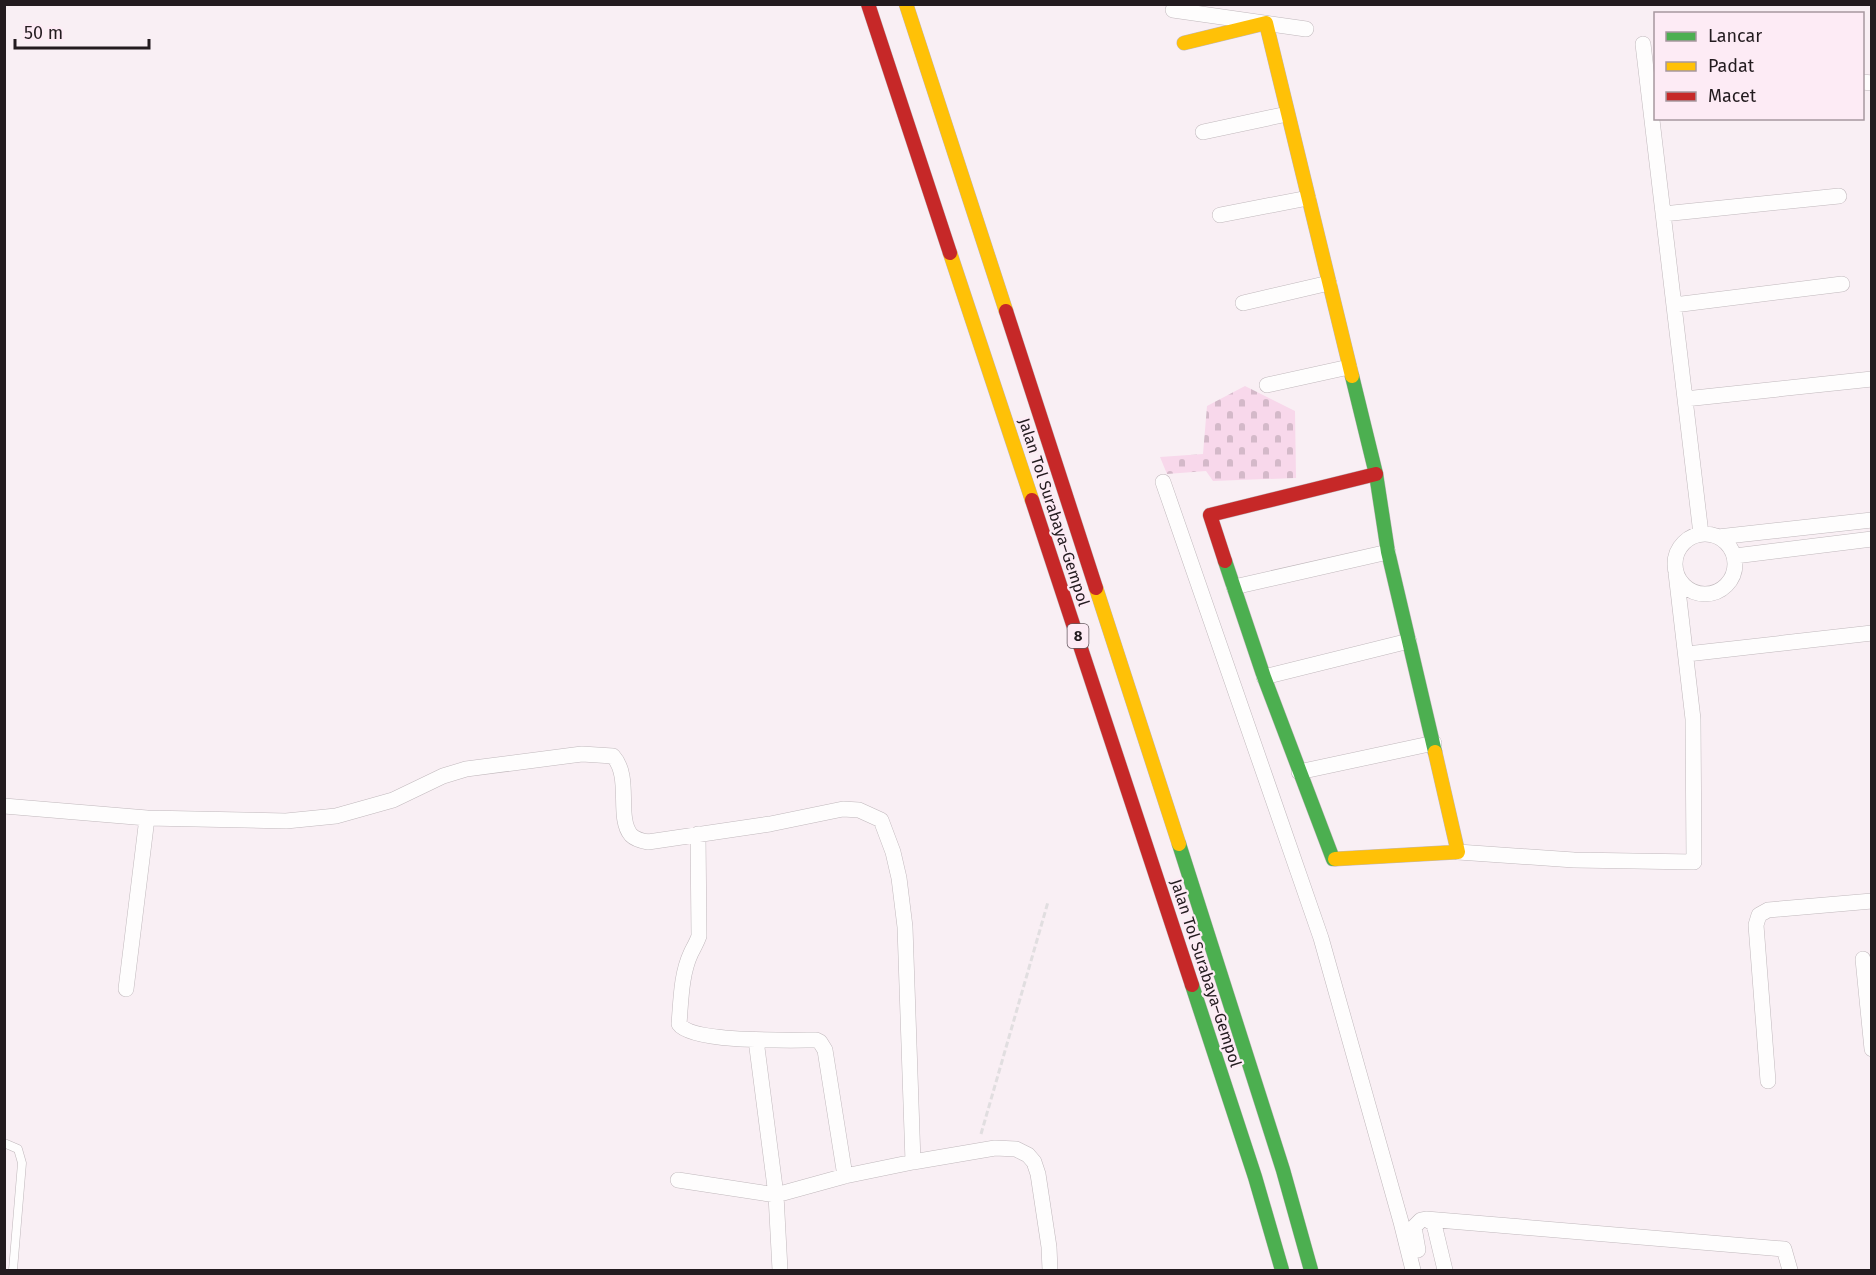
<svg xmlns="http://www.w3.org/2000/svg" width="1876" height="1275" font-family="'Fira Sans',sans-serif">
<style>
.cemetery{fill:url(#cemetery-stones)}
.lines{fill:none;stroke-linecap:round;stroke-linejoin:round}
.lane-casing{stroke:#c0b8bc;stroke-width:9}
.street-casing{stroke:#c0b8bc;stroke-width:16}
.fast-casing{stroke:#c0b8bc;stroke-width:15}
.slow-casing{stroke:#c0b8bc;stroke-width:15}
.jam-casing{stroke:#c0b8bc;stroke-width:15}
.path{stroke:#e1dee0;stroke-width:3;stroke-dasharray:6 3;stroke-linecap:butt}
.lane{stroke:#fefdfd;stroke-width:8}
.street{stroke:#fefdfd;stroke-width:15}
.fast{stroke:#4caf50;stroke-width:14}
.slow{stroke:#ffc107;stroke-width:14}
.jam{stroke:#c62828;stroke-width:14}
.labels{text-anchor:middle;dominant-baseline:central;stroke-width:4.5;stroke-linejoin:round;paint-order:stroke}
.shield{fill:#fdebf5;stroke:#64595f;stroke-width:1.5}
.shield-label{font-size:15px;font-weight:bold;fill:#231b1f}
.street-label{font-size:16px;fill:#231b1f;stroke:#fdebf5}
</style>
<defs>
<pattern id="cemetery-stones" width="16" height="16" patternUnits="userSpaceOnUse" patternTransform="scale(1.5)"><rect width="16" height="16" fill="#f8d8eb"/><path d="M2 7V4a2 2 0 0 1 4 0v3zM10 15v-3a2 2 0 0 1 4 0v3z" fill="#d4b9c9"/></pattern>
</defs>
<rect width="100%" height="100%" fill="#f9eff4"/>
<path class="cemetery" d="M1245,386l50,25 1,67 -83,3 -7,-10 -39,3 -7,-17 43,-3 4,-48z"/>
<g class="lines">
<defs>
<path id="lane" d="M4,1143l14,6 4,14 -9,107"/>
<path id="street" d="M1173,10l133,19
M1643,44l58,490
M1862,82l10,1
M1203,132l84,-18
M1663,214l176,-18
M1220,215l88,-17
M1243,303l86,-20
M1674,305l168,-21
M1267,385l82,-18
M1685,399l187,-20
M1163,482l158,456 80,284 12,48
M1675 564a30 30 0 1 1 60 0a30 30 0 1 1-60 0Z
M1718,537l154,-17
M1735,556l137,-17
M1234,587l154,-35
M1687,654l185,-21
M1264,677l145,-36
M1299,772l135,-29
M4,806l143,12 139,3 50,-5 57,-16 50,-24 23,-7 116,-15 31,2c19,21 3,61 18,79 4,4 11,6 17,7l122,-18 73,-15 16,1 22,10 12,32 6,26 6,49 8,235
M698,834l1,102c-2,6 -5,11 -8,17 -10,21 -10,48 -12,71 13,19 112,16 137,16l4,2 5,8 20,126
M1458,852l116,8 120,2 -1,-143 -17,-146
M1863,959l9,90
M126,989l21,-171
M756,1040l20,155 4,75
M1768,1081l-12,-156 3,-10 9,-5 104,-9
M678,1180l98,15 69,-19 68,-14 82,-14 21,1 12,6 6,7 4,12 11,73 1,23
M1426,1219l358,30 6,21
M1418,1250l-4,-23 7,-7 5,-1 8,5 11,46"/>
<path id="fast" d="M1352,376l24,98 12,78 47,200
M1225,561l39,116 69,182h2
M1179,844l104,326 28,100
M1192,985l63,192 27,93"/>
<path id="slow" d="M906,4l100,307
M1184,43l82,-20 86,353
M950,253l82,247
M1096,588l83,256
M1335,859l123,-7 -23,-100"/>
<path id="jam" d="M868,4l82,249
M1006,311l90,277
M1032,500l160,485
M1225,561l-15,-46 166,-41"/>
</defs>
<use href="#lane" class="lane-casing"/>
<use href="#street" class="street-casing"/>
<use href="#fast" class="fast-casing"/>
<use href="#slow" class="slow-casing"/>
<use href="#jam" class="jam-casing"/>
<path class="path" d="M981,1134l67,-232"/>
<use href="#lane" class="lane"/>
<use href="#street" class="street"/>
<use href="#fast" class="fast"/>
<use href="#slow" class="slow"/>
<use href="#jam" class="jam"/>
</g>
<g class="labels">
<rect class="shield" x="1067.5" y="624" width="21" height="24" rx="4.5"/>
<g class="shield-label">
<text x="1078" y="636">8</text>
</g>
<g class="street-label">
<text transform="translate(1054 512) rotate(72)">Jalan Tol Surabaya–Gempol</text>
<text transform="translate(1206 973) rotate(72)">Jalan Tol Surabaya–Gempol</text>
</g>
</g>
<rect width="1876" height="1275" fill="none" stroke="#231b1f" stroke-width="12"/>
<rect x="1654" y="12" width="210" height="108" fill="#fdebf5" stroke="#a6989f" stroke-width="1.5"/>
<rect x="1666" y="32" width="30" height="9" fill="#4caf50" stroke="#a6989f" stroke-width="1.5"/>
<text x="1708" y="42" font-size="18" fill="#231b1f">Lancar</text>
<rect x="1666" y="62" width="30" height="9" fill="#ffc107" stroke="#a6989f" stroke-width="1.5"/>
<text x="1708" y="72" font-size="18" fill="#231b1f">Padat</text>
<rect x="1666" y="92" width="30" height="9" fill="#c62828" stroke="#a6989f" stroke-width="1.5"/>
<text x="1708" y="102" font-size="18" fill="#231b1f">Macet</text>
<path d="M15 39v9h134v-9" fill="none" stroke="#231b1f" stroke-width="3"/>
<text x="24" y="39" font-size="18" fill="#231b1f" stroke="#fdebf5" stroke-width="4.5" paint-order="stroke">50 m</text>
</svg>
